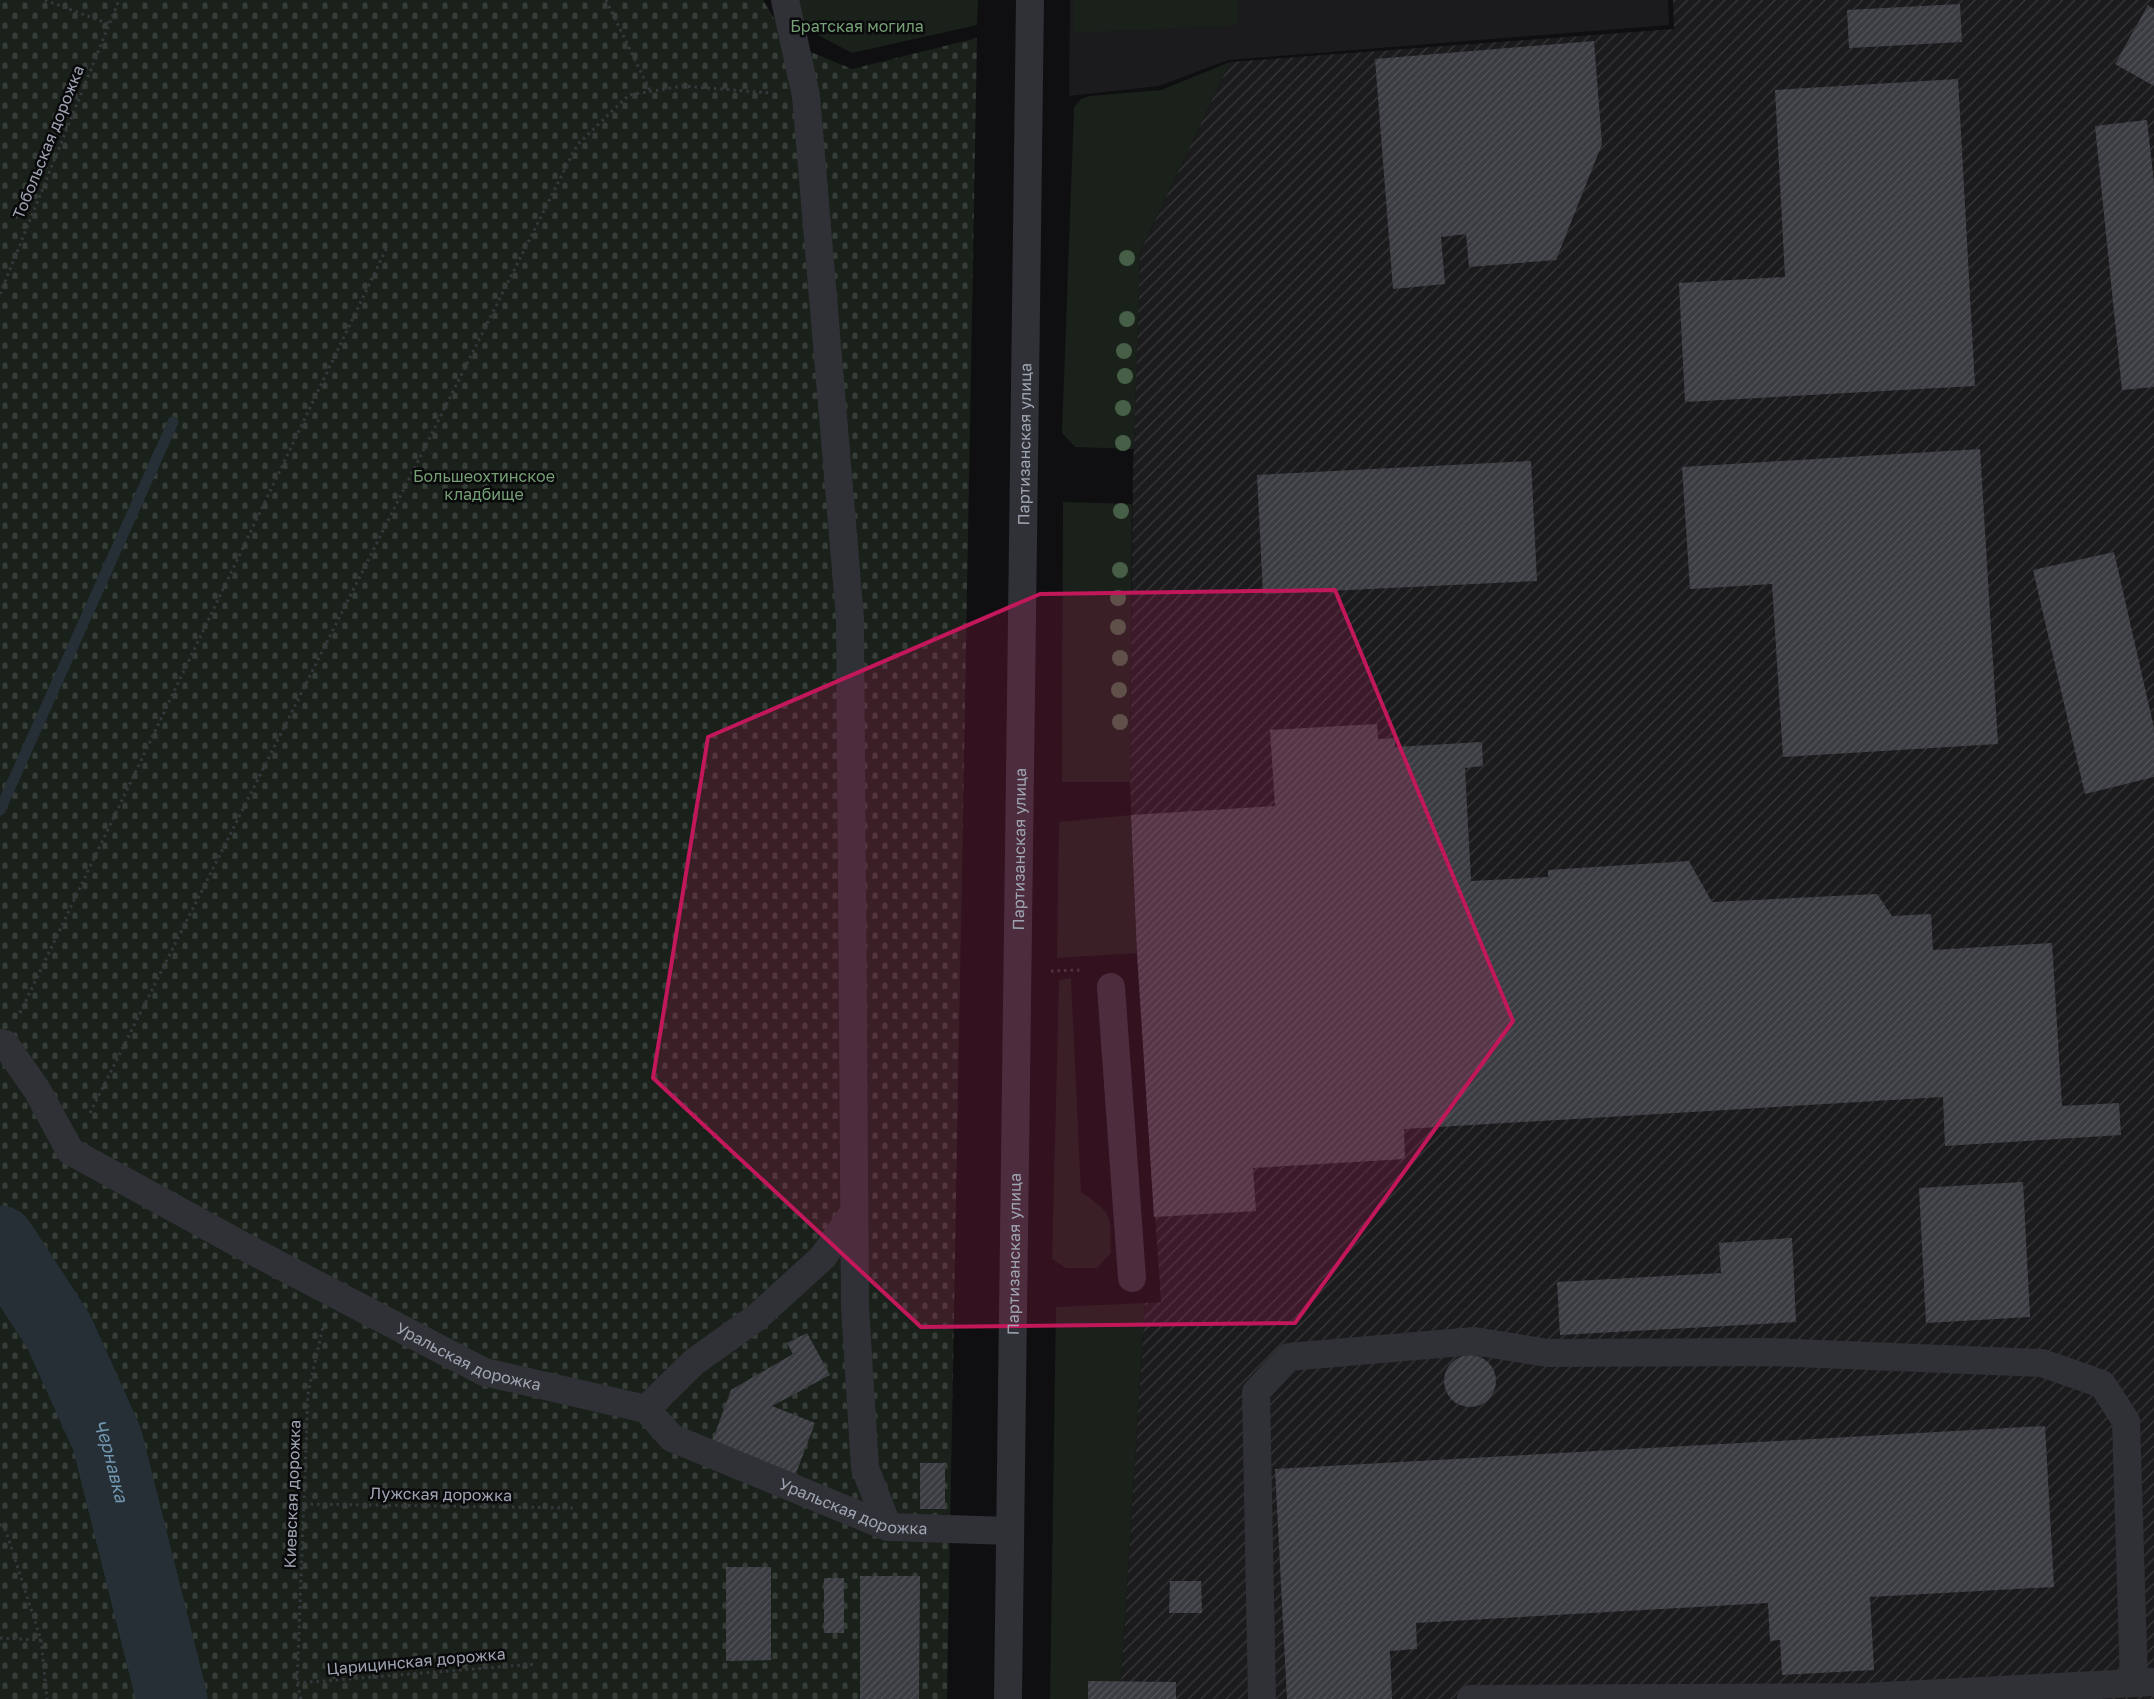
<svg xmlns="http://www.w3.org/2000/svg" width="2154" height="1699" font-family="'Golos Text',sans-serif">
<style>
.built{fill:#1b1b1e}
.industrial{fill:url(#industrial-furrows)}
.grass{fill:#19211a}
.cemetery{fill:url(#cemetery-stones)}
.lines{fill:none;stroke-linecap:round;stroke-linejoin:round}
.stream{stroke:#252f35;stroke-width:11}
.river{stroke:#252f35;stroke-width:71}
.building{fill:url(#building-hatch)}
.path{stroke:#36383d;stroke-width:3;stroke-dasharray:2.5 4;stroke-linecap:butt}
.minor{stroke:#303136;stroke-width:28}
.tree{fill:#475e47}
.marked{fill:#c2185b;fill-opacity:0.2;stroke:#c2185b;stroke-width:4;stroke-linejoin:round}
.labels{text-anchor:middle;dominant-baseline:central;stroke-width:5;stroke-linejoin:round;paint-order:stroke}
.park-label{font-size:16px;fill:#759f74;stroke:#0a0a0c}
.street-label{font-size:16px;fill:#9fa6b3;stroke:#0a0a0c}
.water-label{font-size:18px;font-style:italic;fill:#7398b1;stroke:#0a0a0c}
</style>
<defs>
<pattern id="industrial-furrows" width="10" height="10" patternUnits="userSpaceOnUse" patternTransform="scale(1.25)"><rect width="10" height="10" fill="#1b1b1e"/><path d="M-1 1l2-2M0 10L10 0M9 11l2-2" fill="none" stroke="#39393c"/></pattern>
<pattern id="cemetery-stones" width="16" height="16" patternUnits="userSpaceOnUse" patternTransform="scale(1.25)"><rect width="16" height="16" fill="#19211a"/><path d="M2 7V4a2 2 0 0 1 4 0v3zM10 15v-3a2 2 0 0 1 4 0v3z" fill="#373e39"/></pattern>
<pattern id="building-hatch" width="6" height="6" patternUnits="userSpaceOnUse" patternTransform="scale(1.25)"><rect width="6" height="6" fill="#3b3c41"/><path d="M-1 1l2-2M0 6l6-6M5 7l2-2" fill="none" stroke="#54555a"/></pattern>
</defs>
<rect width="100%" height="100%" fill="#0f0f11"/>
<path class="built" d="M1070,0h598l1,25 -441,35 -69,26 -90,10z"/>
<path class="industrial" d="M1673,0h481v1699h-1066v-18h33l24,-378 16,-1 -24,-349 -7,-171 3,-312 7,-218 90,-190 444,-33z"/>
<path class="grass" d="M798,0h180l-1,25 -125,28 -48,-25z
M1074,0h163v25l-163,8z
M1230,62l-90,190 -6,197 -59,-2 -13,-14 12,-326 7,-8 9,-3 71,-6z
M1063,502l69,2 -2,278h-68z
M1131,815l6,138 -80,5 2,-136z
M1071,978l10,214c33,23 29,21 30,61l-14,15h-31l-14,-9 7,-279z
M1145,1303l-24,378h-33v18h-38l6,-392z"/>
<path class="cemetery" d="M0,0h763l26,43 63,26 125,-31 -30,1661h-947z"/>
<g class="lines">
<path class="stream" d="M0,810l173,-388"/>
<path class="river" id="s1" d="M0,1241l59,91 48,107 65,260"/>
</g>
<path class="building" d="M1960,4l2,38 -113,6 -2,-38z
M2148,5l6,4v77l-39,-22z
M1594,41l8,103 -46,116 -87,7 -3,-33 -25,3 4,47 -52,5 -18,-230z
M1958,79l17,307 -290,16 -6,-119 106,-6 -10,-187z
M2147,120l7,63v204l-32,3 -27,-264z
M1980,449l18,295 -215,13 -11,-173 -82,5 -8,-122z
M1531,461l6,120 -274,13 -6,-119z
M2114,552l40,176v49l-69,17 -52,-224z
M1377,724l1,15 17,-1v9l87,-5 1,24 -18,2 6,113 77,-4v-7l141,-9 23,41 165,-8 15,22 39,-2 2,36 119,-7 10,163 57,-3 2,32 -176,11 -2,-49 -539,32 1,30 -152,9 3,43 -102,6 -17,-264 -6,-138 144,-9 -5,-76z
M2023,1182l7,135 -104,6 -7,-135z
M1792,1238l4,84 -236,13 -3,-53 164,-9 -2,-30z
M807,1333l23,42 -58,31 43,17 -20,53 -84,-32 20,-54 62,-36 -6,-11z
M1444 1381a26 26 0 1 1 52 0a26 26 0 1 1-52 0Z
M2045,1426l9,161 -184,10 4,73 -92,5 -2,-35 -10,1 -2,-38 -352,20 1,26 -27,2 2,48h-105l-12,-230z
M920,1463h25v46h-25z
M726,1567h45v93l-45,1z
M860,1576h60l-1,123h-59z
M824,1578h20v55h-20z
M1170,1581h31l1,32h-33z
M1088,1681l88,1v17h-88z"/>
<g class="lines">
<path class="path" d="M45,0l64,24
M606,0l44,91
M0,294l119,-294
M1051,971l31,-1
M20,1013l368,-768
M90,1113l487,-968 52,-50 54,-9 88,7
M304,1504l273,4
M0,1524l6,7 35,109 6,59
M0,1638l41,2
M297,1683l239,-19
M301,1699l-4,-16 11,-290 15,-66"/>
<g class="minor">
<path d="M785,0l21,96 44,522 5,689 10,161 23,59"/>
<path d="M1111,987l21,291"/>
<path id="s2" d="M0,1043l5,1 32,46 33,61 175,96 239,125 162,37 26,29 216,89 122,4"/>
<path d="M646,1409l48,-47 63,-45 66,-60 31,-45"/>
<path id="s3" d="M1008,1699l22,-1699"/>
<path d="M1262,1699l-6,-307 33,-35 185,-16 73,12 222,-1 273,11 60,21 24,37 8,262"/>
<path d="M1471,1699l394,-2 289,-15"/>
</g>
</g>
<g class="tree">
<circle cx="1127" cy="258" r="8"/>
<circle cx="1127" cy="319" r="8"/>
<circle cx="1124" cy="351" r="8"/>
<circle cx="1125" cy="376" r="8"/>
<circle cx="1123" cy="408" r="8"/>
<circle cx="1123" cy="443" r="8"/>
<circle cx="1121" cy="511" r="8"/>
<circle cx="1120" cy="570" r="8"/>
<circle cx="1118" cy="598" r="8"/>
<circle cx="1118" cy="627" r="8"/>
<circle cx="1120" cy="658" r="8"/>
<circle cx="1119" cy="690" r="8"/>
<circle cx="1120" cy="722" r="8"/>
</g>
<path class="marked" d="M1335,590l178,431 -218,302 -374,4 -268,-249 55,-341 332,-143z"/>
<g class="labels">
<g class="park-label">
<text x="857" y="26">Братская могила</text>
<text x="484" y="476">Большеохтинское<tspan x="484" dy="18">кладбище</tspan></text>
</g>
<g class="street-label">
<text transform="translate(48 142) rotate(-68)">Тобольская дорожка</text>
<text stroke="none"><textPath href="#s3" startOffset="1255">Партизанская улица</textPath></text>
<text stroke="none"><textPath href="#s3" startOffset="850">Партизанская улица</textPath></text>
<text stroke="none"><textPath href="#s3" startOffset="445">Партизанская улица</textPath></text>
<text stroke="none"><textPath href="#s2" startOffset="580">Уральская дорожка</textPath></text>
<text transform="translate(292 1494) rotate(-88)">Киевская дорожка</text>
<text transform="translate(441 1494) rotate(1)">Лужская дорожка</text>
<text stroke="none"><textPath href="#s2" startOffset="1000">Уральская дорожка</textPath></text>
<text transform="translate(416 1661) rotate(-5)">Царицинская дорожка</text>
</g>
<g class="water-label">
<text stroke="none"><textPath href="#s1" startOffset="248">Чернавка</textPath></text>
</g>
</g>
</svg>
